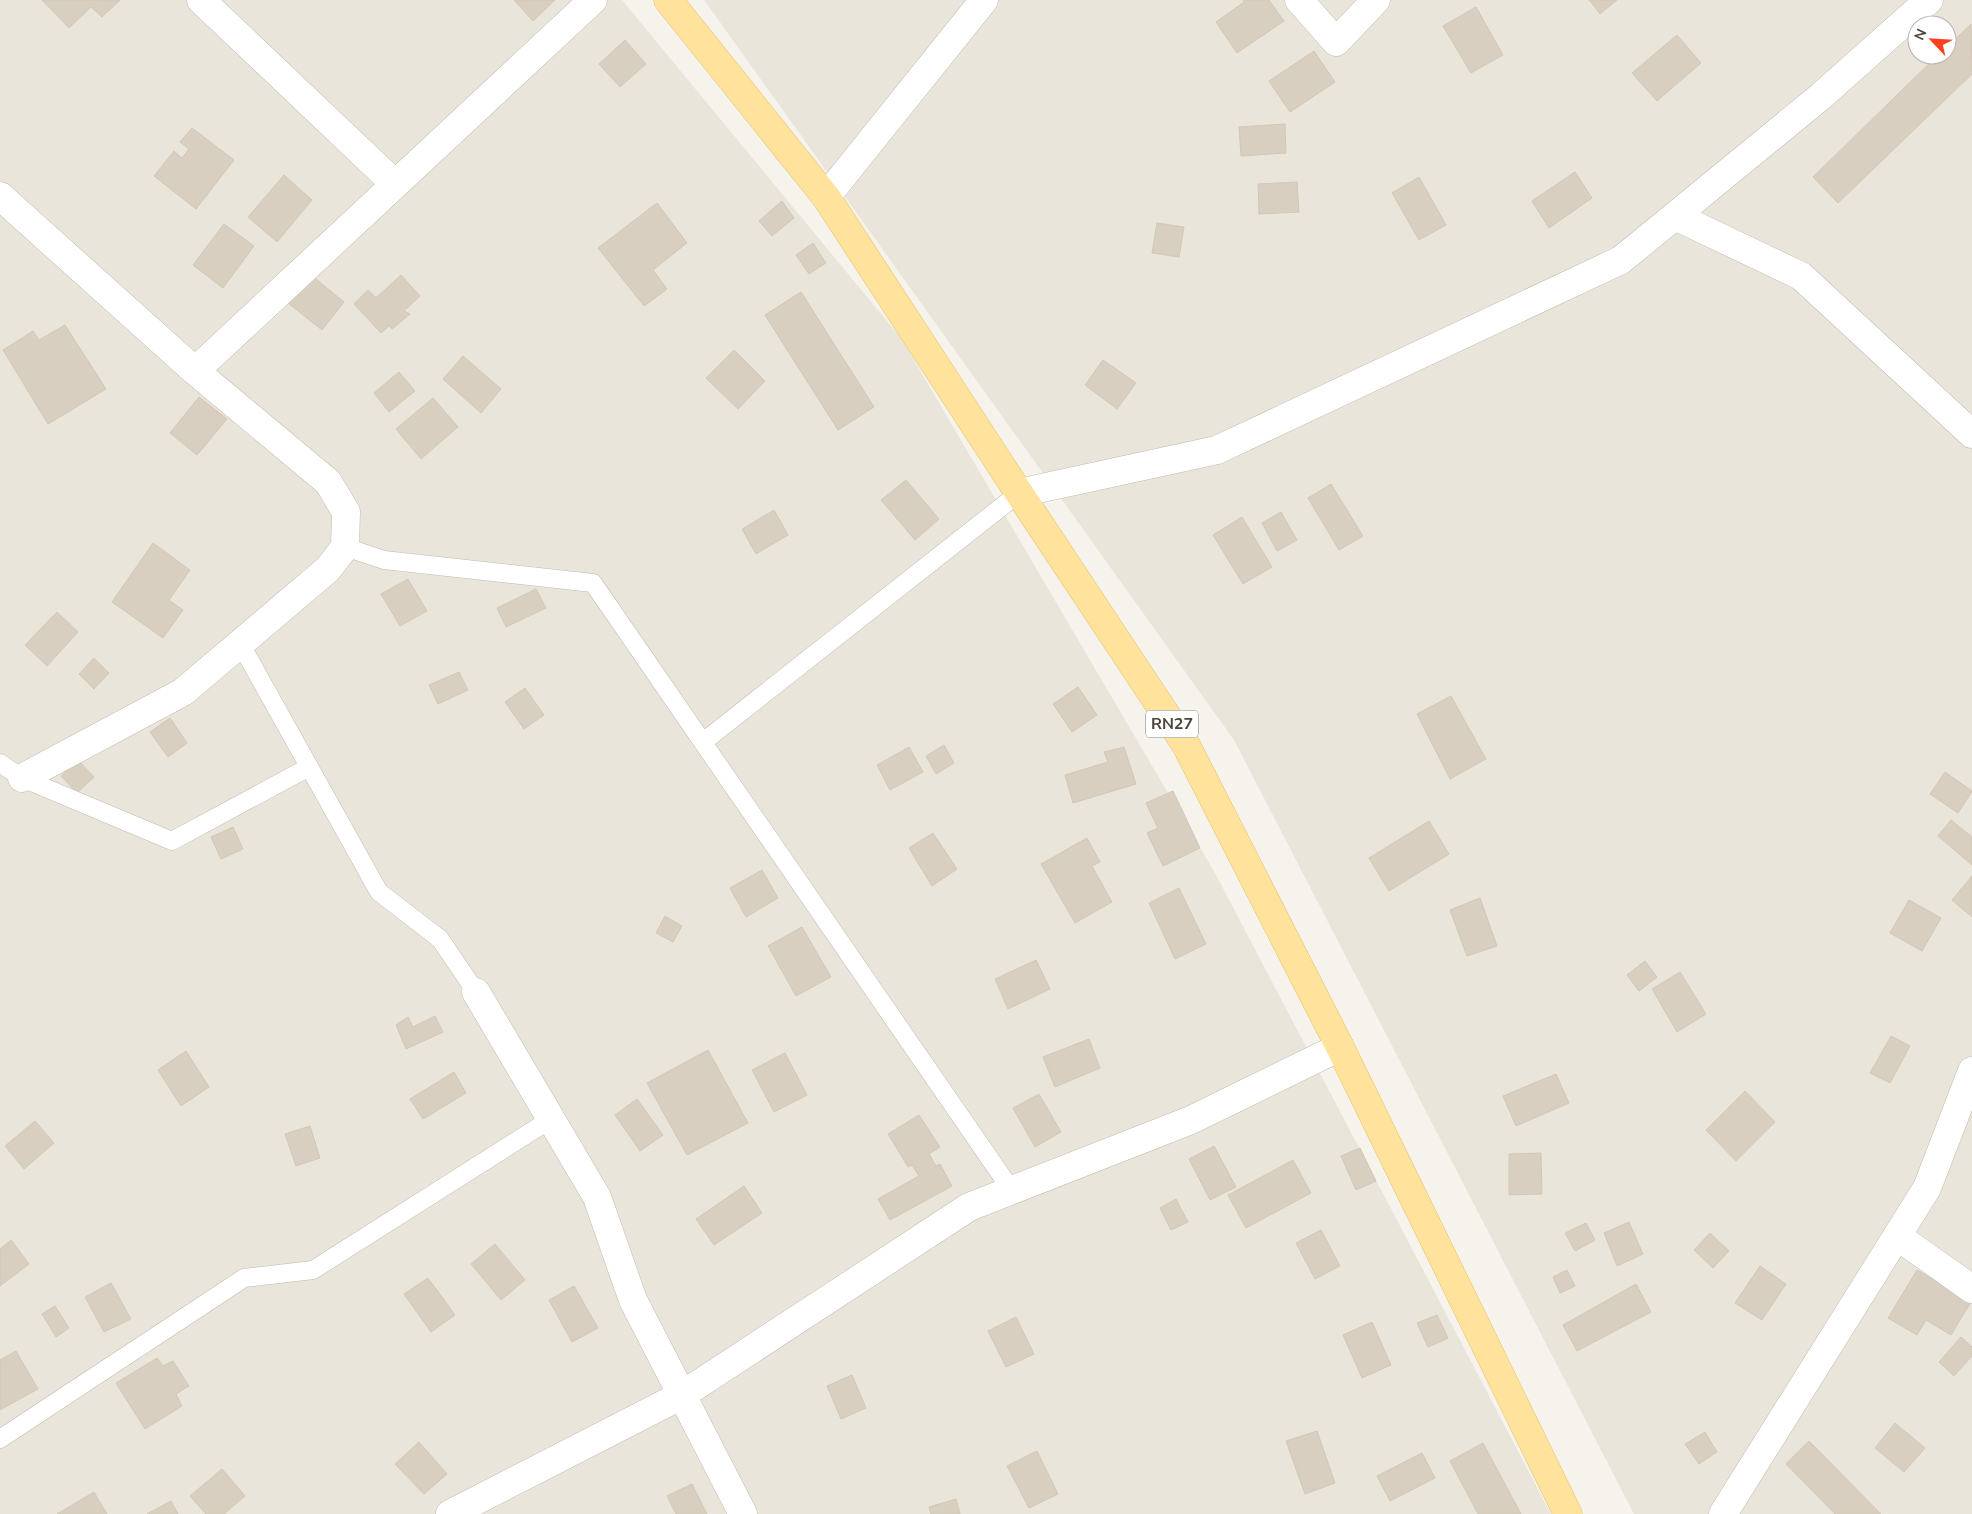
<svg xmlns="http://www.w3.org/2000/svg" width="1972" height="1514" font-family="'Nunito Sans',sans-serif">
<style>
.residential{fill:#eae5da;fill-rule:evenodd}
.building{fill:#d8cfc1;stroke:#d3c7b4}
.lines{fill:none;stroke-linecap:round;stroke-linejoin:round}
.lane-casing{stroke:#c2bbae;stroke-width:19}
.street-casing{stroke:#c2bbae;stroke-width:29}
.primary-casing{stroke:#e6c16a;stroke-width:29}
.lane{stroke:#fff;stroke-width:18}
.street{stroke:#fff;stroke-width:28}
.primary{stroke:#ffe39c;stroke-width:28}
.labels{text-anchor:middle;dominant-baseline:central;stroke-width:4.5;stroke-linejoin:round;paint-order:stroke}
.shield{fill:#fff;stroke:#817c74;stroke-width:1}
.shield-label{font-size:16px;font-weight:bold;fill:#4b4439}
</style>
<rect width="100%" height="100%" fill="#f6f3ec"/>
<path class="residential" d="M0,0h622l279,338 314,535 336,641h-1551z
M704,0h1268v1514h-338l-400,-774zM1917,25h30v30h-30z"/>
<path class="building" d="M42,0h78l-18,17 -11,-10 -22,21z
M514,0h41l-22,21z
M1243,0h26l15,21 -47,32 -21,-31 28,-20z
M1589,0h28l-17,14z
M1476,7l27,48 -32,18 -28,-47z
M1971,24l1,50 -134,129 -25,-26 125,-122h9v-8z
M1677,35l24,28 -44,38 -25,-28z
M625,40l21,24 -26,23 -21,-23z
M1314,51l21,31 -45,30 -21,-31z
M1285,124l1,29 -45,3 -2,-29z
M192,128l42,32 -38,49 -42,-33 20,-25 8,7 7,-9 -9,-7z
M1575,172l17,26 -43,30 -17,-27z
M284,175l28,25 -35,42 -29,-25z
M1419,177l27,48 -27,15 -27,-47z
M1297,182l2,30 -40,2 -1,-30z
M782,201l12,17 -22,18 -13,-15z
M657,203l30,40 -34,27 14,19 -23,17 -46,-58z
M1157,223l27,4 -5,30 -27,-4z
M224,224l30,22 -31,42 -30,-23z
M813,243l13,20 -17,11 -13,-19z
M311,275l33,27 -22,28 -34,-27z
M401,275l19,21 -16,15 6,3 -18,15 -3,-3 -8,7 -27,-29 14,-14 8,8z
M801,292l73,115 -36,23 -73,-115z
M65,325l41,64 -58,35 -45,-74 30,-19 6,9z
M734,350l31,31 -27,28 -32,-31z
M463,356l38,33 -20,24 -38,-34z
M1103,360l33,23 -19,26 -32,-24z
M399,372l16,19 -26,21 -15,-19z
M199,397l28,22 -30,36 -27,-22z
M433,398l25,29 -37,32 -25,-30z
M906,480l33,39 -24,21 -34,-40z
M1331,484l32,52 -24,14 -31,-52z
M774,510l14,25 -32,19 -14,-25z
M1281,512l16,28 -20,11 -15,-28z
M1242,517l30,50 -29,17 -30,-49z
M153,543l37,27 -21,30 14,10 -20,28 -51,-36z
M408,579l19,32 -27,15 -19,-32z
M536,589l10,19 -40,19 -9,-19z
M57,612l21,20 -31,34 -22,-21z
M94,658l15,15 -15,16 -15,-15z
M459,672l9,18 -30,14 -9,-19z
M1078,687l19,28 -25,17 -19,-28z
M525,688l19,27 -20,14 -19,-27z
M1451,696l35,63 -36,20 -33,-65z
M170,718l17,25 -19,14 -18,-25z
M944,745l10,18 -18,11 -10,-18z
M909,747l14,25 -33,18 -13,-25z
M1124,747l12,37 -63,19 -8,-28 43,-13 -4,-10z
M78,760l16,17 -17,16 -16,-17z
M1945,772l27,19 -14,22 -28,-19z
M1173,791l27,57 -37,18 -16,-33 11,-5 -12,-25z
M1951,820l21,17v28l-34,-29z
M1429,821l20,33 -60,37 -20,-33z
M233,827l10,22 -22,10 -10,-22z
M933,833l24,36 -25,17 -23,-38z
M1087,838l13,24 -8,4 20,36 -37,21 -34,-59z
M762,870l16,28 -32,19 -16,-29z
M1972,876v41l-20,-17z
M1179,888l27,56 -31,15 -26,-56z
M1480,898l17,48 -30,10 -17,-46z
M1909,900l32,18 -19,33 -32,-18z
M665,916l17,10 -9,16 -17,-9z
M802,927l29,50 -35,19 -28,-50z
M1036,960l14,29 -42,20 -13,-30z
M1645,961l12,16 -18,14 -12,-16z
M1680,972l26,42 -29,18 -25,-43z
M435,1016l8,16 -37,17 -10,-24 12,-8 5,10z
M1891,1036l19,10 -20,37 -20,-10z
M1089,1039l11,29 -45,19 -12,-30z
M708,1050l40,73 -61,32 -40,-72z
M186,1051l23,36 -28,19 -23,-36z
M785,1053l22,42 -33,17 -22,-42z
M454,1072l12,21 -43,26 -13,-20z
M1556,1074l13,29 -53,23 -13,-30z
M1745,1091l30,31 -39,39 -30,-31z
M1039,1094l22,38 -26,15 -22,-39z
M637,1099l26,36 -23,16 -25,-36z
M919,1115l21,32 -11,7 7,12 4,-2 12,22 -62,34 -12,-21 41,-23 -7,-11 -4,2 -20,-33z
M35,1121l19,22 -30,26 -19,-23z
M310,1126l10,32 -24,8 -11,-32z
M1214,1146l22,41 -26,13 -21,-41z
M1360,1148l16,33 -20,9 -15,-34z
M1541,1153l1,41 -33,1v-41z
M1293,1160l18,33 -65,35 -18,-33z
M744,1186l18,27 -48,32 -18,-26z
M1176,1199l12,23 -17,8 -11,-22z
M1629,1222l14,32 -26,12 -13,-33z
M1586,1223l9,17 -20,11 -10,-18z
M1321,1230l19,36 -25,13 -19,-36z
M1710,1233l19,18 -16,17 -19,-18z
M11,1240l18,24 -29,22v-37z
M495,1244l30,36 -24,20 -30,-36z
M1760,1266l26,18 -24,36 -27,-17z
M1567,1270l8,16 -15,7 -7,-16z
M1917,1270l54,32 -20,33 -25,-15 -9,15 -29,-17z
M428,1278l27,37 -24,17 -27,-38z
M111,1283l20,36 -27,13 -19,-35z
M1636,1284l15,28 -74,39 -14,-26z
M574,1286l24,42 -26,14 -23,-42z
M55,1306l14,22 -13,9 -14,-23z
M1437,1315l11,23 -20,9 -11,-24z
M1016,1317l18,37 -28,13 -18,-36z
M1372,1322l19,43 -29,13 -19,-43z
M1961,1337l11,10v9l-18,20 -15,-14z
M16,1351l22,38 -38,21v-50z
M157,1358l6,8 10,-5 16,25 -13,8 6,12 -37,23 -29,-46z
M852,1375l14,33 -25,11 -14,-33z
M1895,1423l30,25 -21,24 -29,-24z
M1317,1431l18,52 -30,11 -19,-53z
M1705,1432l12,20 -18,12 -14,-20z
M1809,1441l72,73h-46l-49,-50z
M419,1442l28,32 -23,20 -29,-30z
M1483,1443l38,71h-43l-28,-53z
M1037,1451l21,43 -29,14 -22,-42z
M1422,1453l13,25 -45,23 -13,-25z
M222,1469l23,27 -21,18h-18l-16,-18z
M692,1484l15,30h-31l-9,-18z
M94,1492l13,22h-50z
M956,1499l4,15h-29l-2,-7z
M171,1501l7,13h-31z"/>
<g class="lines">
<defs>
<path id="lane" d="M345,547l39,13 209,23 419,608
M240,643l139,249 61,47 36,53
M703,742l316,-249
M0,763l22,15 150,63 137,-74
M0,1439l244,-161 69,-8 238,-151"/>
<path id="street" d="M201,0l194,184
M1299,0l37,42 40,-42
M0,196l195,175 133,111 18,30 -1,35 -17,22 -145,123 -161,86
M826,197l158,-197
M1675,216l126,60 171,158
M195,371l398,-371
M1019,493l198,-43 404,-190 199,-163 109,-97
M476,992l121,205 36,103 110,214
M1897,1236l75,53
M450,1514l232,-119 287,-188 222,-87 149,-73
M1723,1514l204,-326 45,-117"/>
<path id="primary" d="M668,0l158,197 193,296 167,252 154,302 228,467"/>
</defs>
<use href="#lane" class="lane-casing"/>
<use href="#street" class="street-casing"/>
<use href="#primary" class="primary-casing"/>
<use href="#lane" class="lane"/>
<use href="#street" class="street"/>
<use href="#primary" class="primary"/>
</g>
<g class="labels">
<rect class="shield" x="1146" y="710.5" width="52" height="27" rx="4"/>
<g class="shield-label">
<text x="1172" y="724">RN27</text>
</g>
</g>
<g transform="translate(1932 40) rotate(295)"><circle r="24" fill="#ffffff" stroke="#b7b4b0"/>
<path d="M0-4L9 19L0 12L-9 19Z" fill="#fc3f1d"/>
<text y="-8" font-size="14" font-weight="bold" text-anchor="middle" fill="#4b4439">N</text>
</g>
</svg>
